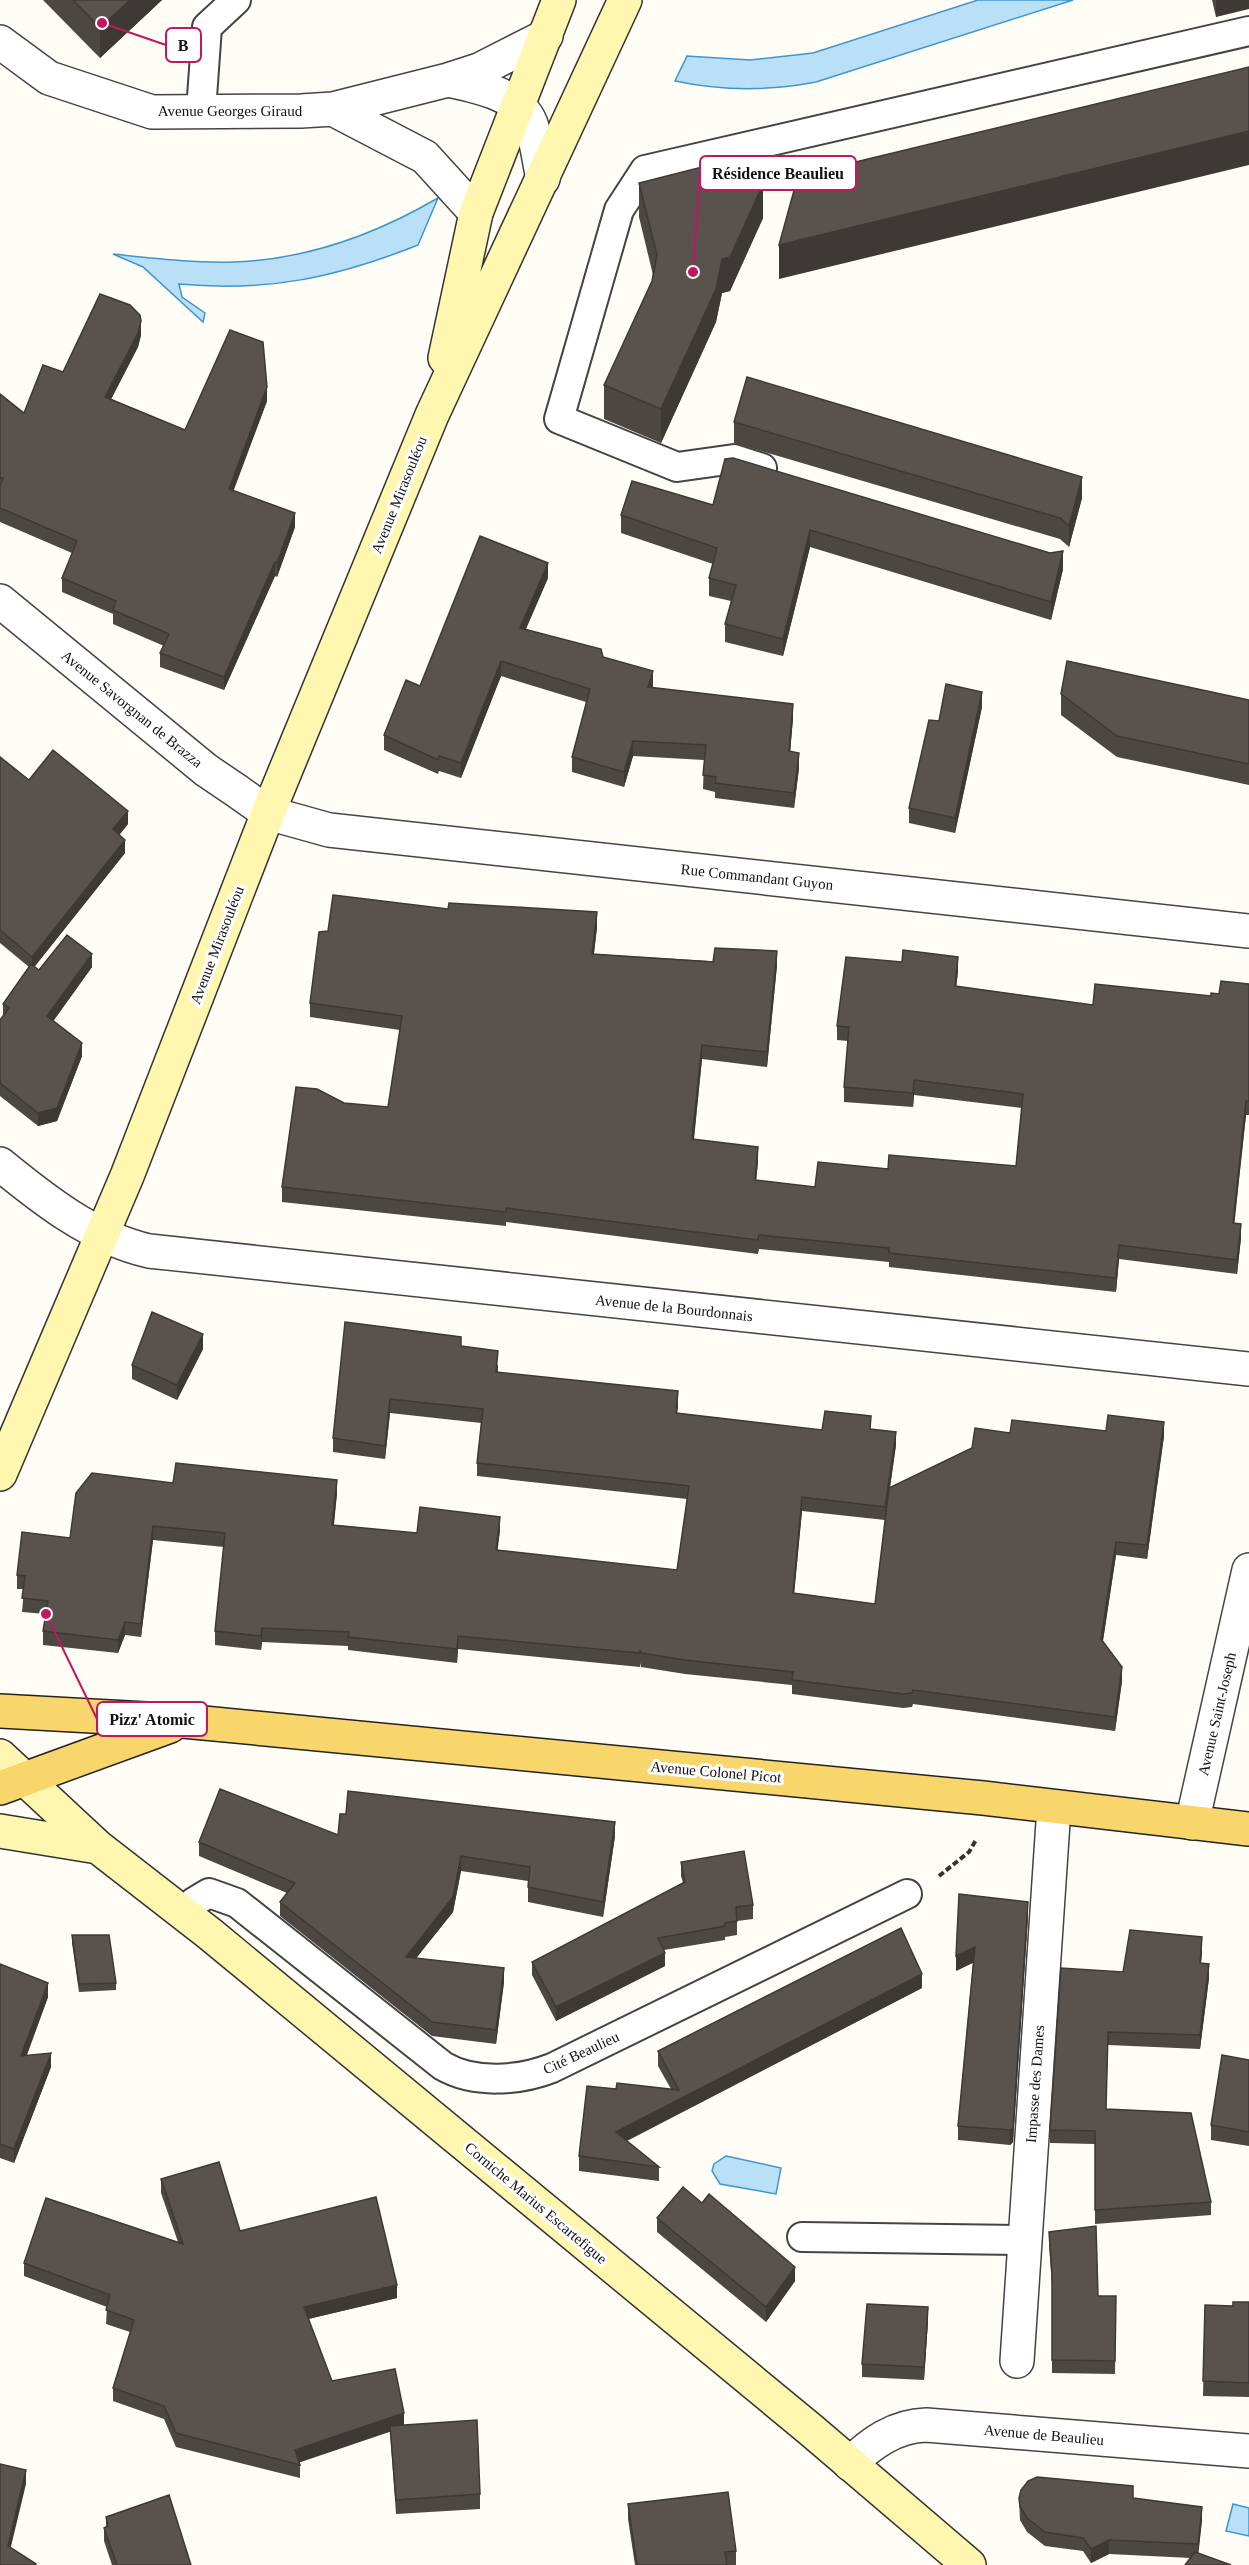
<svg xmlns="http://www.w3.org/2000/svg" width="1249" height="2565" font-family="'Times New Roman',serif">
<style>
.water{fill:#b9e0f7;stroke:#3f96cf;stroke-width:1.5}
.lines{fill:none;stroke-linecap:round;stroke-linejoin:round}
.lane-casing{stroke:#444;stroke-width:32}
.street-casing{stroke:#444;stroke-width:36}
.secondary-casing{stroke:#333;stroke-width:36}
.primary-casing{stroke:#222;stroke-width:36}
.path{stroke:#333;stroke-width:4;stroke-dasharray:6 3;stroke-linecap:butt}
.lane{stroke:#fff;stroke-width:28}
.street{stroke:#fff;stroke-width:33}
.secondary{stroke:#fff6b0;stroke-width:33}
.primary{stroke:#f9d66b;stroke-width:33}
.wall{fill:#4d4742;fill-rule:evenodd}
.shaded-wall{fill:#3f3936}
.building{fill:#5a524d;stroke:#3f3936;stroke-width:1.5}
.labels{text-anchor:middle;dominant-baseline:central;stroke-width:6;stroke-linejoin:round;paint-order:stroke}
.street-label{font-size:15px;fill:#111;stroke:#fff}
.leader{fill:none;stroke:#c2185b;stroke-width:2}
.callout-dot{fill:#c2185b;stroke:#fff;stroke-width:2}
.callout{fill:#fff;stroke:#c2185b;stroke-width:2}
.callout-label{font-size:16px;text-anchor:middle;font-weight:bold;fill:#111}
</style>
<rect width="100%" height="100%" fill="#fffdf5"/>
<path class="water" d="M978,0h95l-257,82c-47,9 -94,9 -141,-1l12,-25 63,4 63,-7z
M438,198l-20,47c-83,33 -150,47 -239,39l3,13 23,16 -2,9 -60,-55 -30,-13c39,4 80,9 120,8 72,-2 143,-28 205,-64z
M726,2156l55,12 -5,26 -56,-10 -8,-13 2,-7z
M1233,2504l16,4v28l-23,-5z"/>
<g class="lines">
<defs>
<path id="lane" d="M201,111l6,-84 29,-27
M762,468l-28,-9 -57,8 -118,-48 60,-209 26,-40 604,-139
M184,1914l10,-12 15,-9 28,10 206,163c31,18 76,15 109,2l355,-174
M802,2237l222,3"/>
<path id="street" d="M0,42l49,36 103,34 149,-1 32,-2 115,-29 31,-10 67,-34
M448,80c28,6 72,14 83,44 6,17 8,37 12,55
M333,109l92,48 51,56
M0,601l206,169 31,21 31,22 61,17 920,101
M0,1164c44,36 92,74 149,87l1100,118
M1192,1823l57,-253
M1017,2361l37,-554
M850,2464c21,-21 45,-38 76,-39l323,26"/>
<path id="secondary" d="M445,358l31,-145 83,-213
M0,1474l127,-298 141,-363 164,-398 193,-415
M0,1756l98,91 112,87 601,496 158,135
M0,1831l98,16"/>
<path id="primary" d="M0,1711l183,10 800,77 266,31
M0,1788l170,-62"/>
</defs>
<use href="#lane" class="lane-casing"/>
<use href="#street" class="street-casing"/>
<use href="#secondary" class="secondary-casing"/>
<use href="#primary" class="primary-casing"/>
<path class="path" d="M939,1876l30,-24 7,-12"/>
<use href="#lane" class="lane"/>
<use href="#street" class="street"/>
<use href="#secondary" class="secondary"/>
<use href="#primary" class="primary"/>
</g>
<path class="wall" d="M43,0h119l-62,58z
M1212,0h37l-33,17z
M639,183l103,7 21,28 -33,73 -8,2 -6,29 -55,121 -57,-24v-34l48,-104 1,-6 -14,-58z
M141,335l-3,12 -27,52 74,31 82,-29 -34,90 62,36 -18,50 -2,-1 -51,114 -64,-23v-14l4,-7 -51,-22v-10l-51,-22v-14l10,-25 -72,-31v-128l24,19 39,-41z
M734,422l348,76 -13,49 -9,-8 -326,-96z
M713,505l350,64 -12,51 -241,-73 -27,109 -58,-14v-18l6,-23 -22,-5v-18l4,-14 -92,-31v-18z
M548,578l-22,51 77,28 50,29 -1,1 141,31 -3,34 9,16 -5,40 -79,-10v-6l-12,-3 1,-29 -71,-4 -9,31 -52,-15v-15l14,-55 -85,-26 -40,102 -22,-7 -1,3 -54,-24v-15l36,-49z
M1061,694l188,6v85l-132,-28 -56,-42z
M982,707l-27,126 -46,-10v-15l30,-87z
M0,757l29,23 99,44 -9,11 6,18 -91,114 5,3 53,-3 -39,54 29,35 -25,65 -19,5 -38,-30v-76l3,-4v-12l26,-37 -29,-24z
M597,927l-3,27 183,11 -10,102 -65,-8 -8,81 64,21 -2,19 59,7 73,-18 128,-3 6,-58 -108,-13 -1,12 -69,-5v-15l4,-46 -11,-1v-14l121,-55 -2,15 137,19 118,-9 38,-12v131h-3l-12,108 7,15 -4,36 -118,-15 -3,33 -227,-25v-5l-130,-13 -1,5 -252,-32v4l-224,-24v-15l62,-84 44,4 12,-77 -90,-13v-14z
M461,1346l37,19v7l180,33 -1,8 145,17 49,-1 25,16 -6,43 120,-55 96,-2 58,5 -17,123 -31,-4 -13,86 19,40 -7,50 -202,-27 -1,3 -9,1 -111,-14v-9l-107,-11 -44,-7 -1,-4v4l-182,-18 -1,14 -109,-13v-4l-86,-4 -1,8 -46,-5v-14l9,-84 -71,-7 -12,97 -16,-2 -7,18 -75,-8v-14l3,-17 -24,-2 2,-23h-7v-14l53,-37 103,-55 164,10 -3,32 83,8 83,-3 -3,20 180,20 10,-71 -210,-23v-13l4,-40 -91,-10 -5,46 -52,-7v-14zM802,1511l83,9 -10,84 -81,-11z
M203,1349l-26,51 -45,-21v-14z
M615,1836l-12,81 -75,-15v-21l-67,-10 -8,41 -37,46 88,24 -8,62 -64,-8 -152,-120v-14l7,-9 -88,-37v-14z
M681,1862l72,43v14l-16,2v14l-12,2v3l-61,10 1,16 -109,55 -24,-46v-13l151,-79 -2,-7z
M1028,1917l-15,225 -3,3 -52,-5v-14l15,-164 -17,9z
M72,1935l44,48v7l-37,2 -7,-49z
M1202,1951l-1,12 8,15 -9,71 -92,-4 -2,64 105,93v13l-116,9v-80l-45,-1v-13l73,-158z
M0,1964l48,33 -21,58 24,12 -37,96 -14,-5z
M922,1988l-295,153 32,26v14l-80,-10v-15l37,-67h55l-13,-23v-15z
M1249,2060v86l-38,-6v-15z
M161,2179l79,52 157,67 -89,21 24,62 72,44 76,69v15l-84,5 -6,-83 -91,31 1,3v13l-124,-31 -12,-28 -51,-18v-13l17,-56 -24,-8 1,-17 -83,-31v-13l154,-21 -17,-49z
M657,2218l138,63 -29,41 -109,-90z
M1049,2232l49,64h18l-1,78 -63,-1v-87l-3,-41z
M1249,2302v95l-46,-1 2,-91 28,1z
M928,2321l-4,59 -62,-3v-13z
M1019,2498h114l69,22 -4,33 -7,5 -82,-4 -18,9 -8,-12 -38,-5 -18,-14 -7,-12z
M628,2504l108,47v14h-101l-7,-46z
M106,2517l85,48h-79l-8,-24v-13l2,-1z"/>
<path class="shaded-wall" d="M130,0h32l-62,58v-30z
M1216,0h33v9l-33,8z
M1249,131v34l-470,114v-34z
M763,184v34l-33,73 -8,2 -6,29 -55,121v-34l61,-150z
M141,321v14l-3,12 -33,64v-14z
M267,387v14l-38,102v-14z
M1082,477v21l-13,49v-21z
M295,513v14l-18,50v-14z
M810,530v17l-27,109v-17z
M1063,551v18l-12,51v-18z
M275,562v14l-51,114v-13z
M548,563v15l-28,64v-14z
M501,661v15l-40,102v-15z
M653,671v15l-5,15v-14z
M982,692v15l-27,126v-15z
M793,704v14l-4,48v-15z
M633,741v15l-9,31v-15z
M799,753v15l-5,40v-15z
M128,811v13l-15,19v-14z
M125,840v13l-93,117v-13z
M597,912v15l-5,42v-15z
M777,951v14l-10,102v-15z
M92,954v13l-45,63v-14z
M958,957v14l-3,29v-14z
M82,1043v13l-25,65 -19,5v-13z
M702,1045v14l-10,95v-15z
M914,1080v15l-1,12v-14z
M1246,1101v14l-13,122v-14z
M758,1147v14l-3,33v-14z
M1241,1224v14l-4,36v-14z
M1119,1245v14l-3,33v-14z
M203,1334v15l-26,51v-15z
M678,1391v14l-2,22v-14z
M390,1399v14l-5,46v-13z
M1164,1422v14l-17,123v-14z
M896,1432v13l-11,75v-13z
M337,1480v13l-5,46v-14z
M802,1497v14l-9,95v-13z
M500,1517v13l-4,34v-14z
M153,1526v14l-12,97v-13z
M1116,1542v13l-15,98v-14z
M125,1622v13l-7,18v-13z
M262,1628v14l-1,8v-14z
M458,1636v13l-1,14v-14z
M1122,1667v14l-7,50v-14z
M615,1822v14l-12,81v-15z
M461,1856v15l-8,41 -47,59v-14z
M1028,1902v15l-15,225 -3,3v-15z
M1202,1937v14l-2,26v-14z
M975,1947v15l-19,9v-15z
M665,1953v13l-109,55v-14z
M1209,1964v14l-9,71v-14z
M504,1968v14l-8,62v-14z
M922,1974v14l-306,158v-14z
M48,1983v14l-27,73v-14z
M51,2053v14l-37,96v-14z
M795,2267v14l-29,41v-15z
M397,2285v13l-93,22v-13z
M928,2307v14l-4,59v-13z
M404,2413v14l-109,37v-14z
M26,2470v14l-18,75v-13z
M1202,2507v13l-4,38v-14z
M1109,2540v14l-18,9v-14z"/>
<path class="building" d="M73,0h57l-30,28z
M1249,67v64l-470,114 19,-69z
M734,159l8,31 21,-6 -33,73 -8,2 -6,30 -55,120 -57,-24 48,-104 5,-26 -18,-72z
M100,294l30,11 10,10 1,6 -3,12 -33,64 80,33 45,-100 33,12 4,45 -38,102 66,24 -18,50 -2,-1 -51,115 -64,-24 9,-19 -56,-24 3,-9 -54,-23 15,-37 -77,-33v-23l3,-7h-3v-84l24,19 19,-48 20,7z
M747,377l335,100 -13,49 -9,-8 -326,-96z
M733,458l317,95 13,-2 -12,51 -241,-72 -27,109 -58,-15 11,-39 -27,-7 8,-30 -96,-33 11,-34 81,24 12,-46z
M480,536l68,27 -28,65 81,21 2,8 50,14 -5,16 145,17 -4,47 10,2 -5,40 -79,-10 1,-6 -13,-2 3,-30 -73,-4 -9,31 -52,-15 18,-68 -89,-28 -40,102 -22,-7 -1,4 -54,-25 22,-55 14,6z
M1067,661l182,39v64l-132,-28 -56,-42z
M946,684l36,8 -27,126 -46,-10 20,-88 10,1z
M53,750l75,61 -15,18 12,11 -93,117 -32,-27v-173l29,23z
M333,895l115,14 1,-6 148,9 -5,42 121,8 2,-14 62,3 -10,101 -65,-7 -10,94 66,8 -3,33 60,7 3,-25 70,7 1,-14 127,11 7,-72 -109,-14 -1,13 -69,-6 5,-60 -12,-1 9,-69 56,5 1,-12 55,7 -3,29 138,19 2,-21 116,12v-3l8,1 2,-13 28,3v117h-3l-13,122 8,1 -4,36 -118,-15 -3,33 -227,-25v-5l-130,-13 -1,5 -252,-32v4l-224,-25 14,-100 21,2 27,14 44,4 14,-91 -92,-13 9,-71 9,-1z
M67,935l25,19 -45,62 35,27 -25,65 -19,5 -38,-30v-63l9,-12 -6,-4 28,-40 8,6z
M152,1312l51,22 -26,51 -45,-20z
M345,1322l116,15v9l37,5 -2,21 182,19 -2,22 146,17 3,-19 46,5 -1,13 26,3 -11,75 -83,-10 -9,96 82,11 14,-116 83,-40 3,-20 35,5 2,-13 94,11 2,-16 56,7 -17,123 -31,-3 -15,97 21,28 -7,50 -202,-27 -1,3 -9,1 -111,-14 1,-8 -108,-12 -44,-7 -1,-3v3l-182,-17 -1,13 -109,-12 1,-5 -87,-4 -1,8 -46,-5 10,-98 -72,-7 -12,98 -16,-2 -7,18 -75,-9 5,-30 -26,-3 3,-22 -8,-1 5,-43 48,6 6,-45 16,-20 81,10 3,-20 161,17 -5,45 85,8 3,-26 80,10 -4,33 181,20 12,-84 -212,-23 6,-54 -93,-10 -5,47 -52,-8z
M220,1789l118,46 2,-21h6l2,-23 267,31 -12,80 -75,-15 2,-20 -69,-11 -8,41 -47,60 98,11 -8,62 -64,-8 -152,-120 15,-19 -96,-41z
M744,1851l9,54 -17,2 1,14 -12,2v3l-67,12 7,15 -109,54 -24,-45 153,-80 -4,-20z
M959,1894l69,8 -15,226 -3,2 -52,-4 17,-179 -19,9z
M901,1928l21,46 -306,158 43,35 -80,-11 8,-70 29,3 1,-6 62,7 -21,-39z
M1130,1930l72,7 -2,26 9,1 -9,71 -92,-3 -2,77 85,4 20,89 -116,8v-79l-45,-1 11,-162 62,4z
M72,1935h37l7,48 -37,1z
M0,1964l48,19 -27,73 30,-3 -37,96 -14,-5z
M1222,2055l27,5v72l-38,-7z
M219,2162l21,69 136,-34 21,88 -93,22 28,74 63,-12 9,44 -109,37 5,15 -124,-32 -12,-27 -51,-18 21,-68 -28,-10 4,-15 -86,-32 22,-65 137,46 -22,-65z
M683,2187l19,16 7,-9 86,73 -29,40 -109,-89z
M1096,2226l2,70h18l-1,65 -63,-1v-86l-3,-42z
M1233,2302h16v81l-46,-2 2,-76 28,1z
M867,2304l61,3 -4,60 -62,-3z
M477,2420l3,74 -84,6 -6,-74z
M0,2464l26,6 -18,76 28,18 -1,1h-35z
M1037,2477l96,9v12l69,9 -4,37 -89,-4 -18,9 -8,-11 -38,-6 -18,-14 -7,-11 -1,-9 2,-8 7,-9z
M728,2492l8,59 -11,1 2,13h-90l-9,-61z
M169,2495l22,70h-74l-13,-37 4,-2 -2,-9z
M1195,2552l36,13h-46z"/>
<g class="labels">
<g class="street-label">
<text x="230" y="111">Avenue Georges Giraud</text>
<text transform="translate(399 495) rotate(-68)">Avenue Mirasouléou</text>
<text transform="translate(132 709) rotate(39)">Avenue Savorgnan de Brazza</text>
<text transform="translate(757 877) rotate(6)">Rue Commandant Guyon</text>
<text transform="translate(217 945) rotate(-69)">Avenue Mirasouléou</text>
<text transform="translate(674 1308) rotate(6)">Avenue de la Bourdonnais</text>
<text transform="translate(1217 1714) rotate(-77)">Avenue Saint-Joseph</text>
<text transform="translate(716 1772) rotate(5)">Avenue Colonel Picot</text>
<text transform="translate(581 2053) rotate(-25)">Cité Beaulieu</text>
<text transform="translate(1035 2084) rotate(-86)">Impasse des Dames</text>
<text transform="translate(536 2203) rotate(40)">Corniche Marius Escartefigue</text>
<text transform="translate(1044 2435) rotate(5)">Avenue de Beaulieu</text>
</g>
</g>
<path class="leader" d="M102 23L166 45M693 272L700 173M46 1614L97 1719"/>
<g class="callout-dot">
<circle cx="102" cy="23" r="6"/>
<circle cx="693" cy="272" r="6"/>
<circle cx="46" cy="1614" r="6"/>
</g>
<g class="callout">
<rect x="166" y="28" width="35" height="34" rx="6"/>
<rect x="700" y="156" width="156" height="34" rx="6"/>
<rect x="97" y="1702" width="110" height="34" rx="6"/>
</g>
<g class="callout-label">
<text x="183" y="51">B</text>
<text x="778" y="179">Résidence Beaulieu</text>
<text x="152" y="1725">Pizz' Atomic</text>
</g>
</svg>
